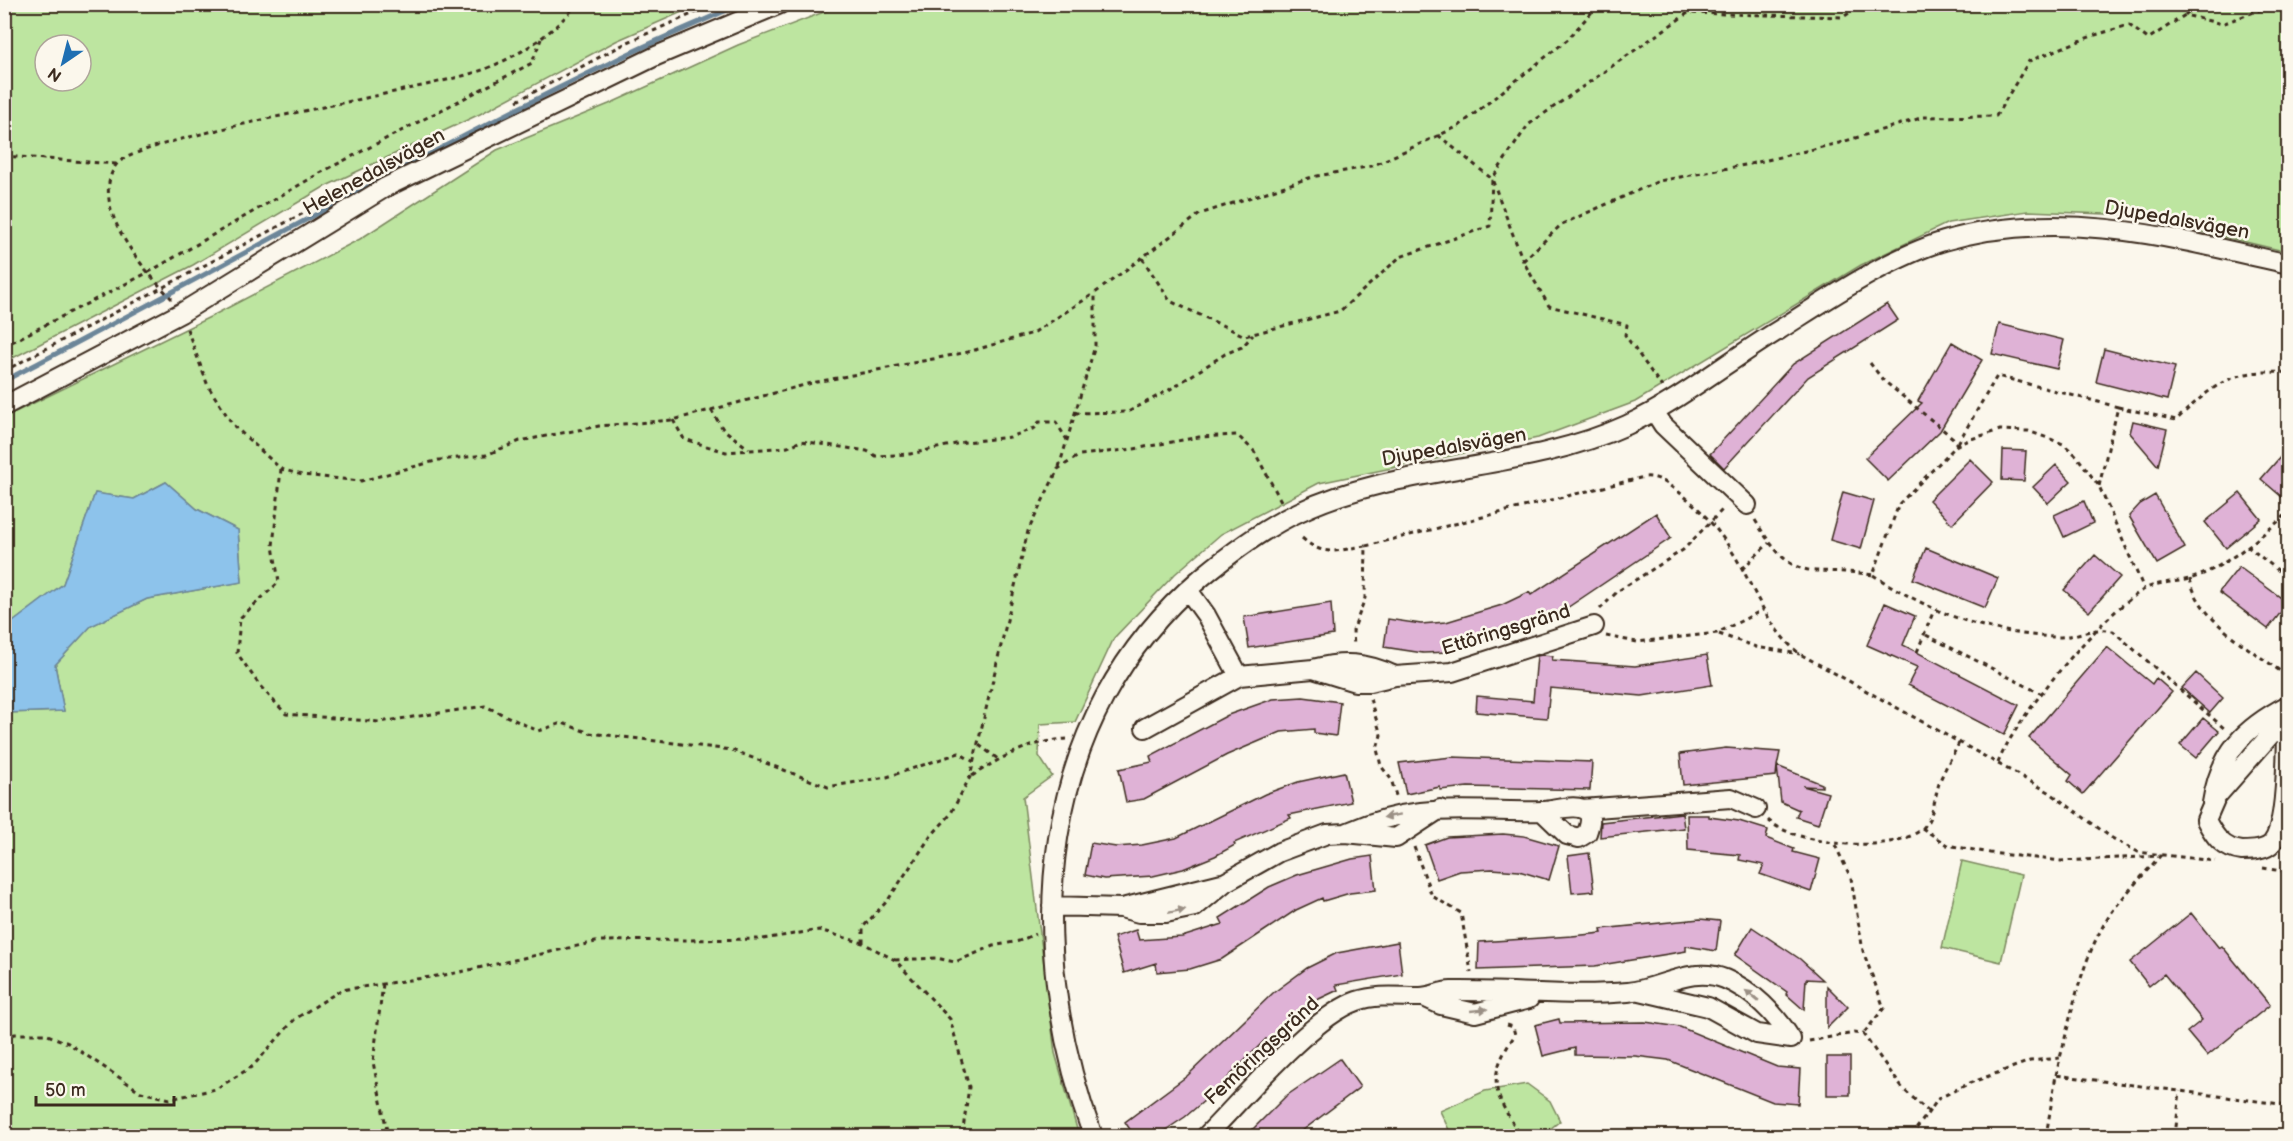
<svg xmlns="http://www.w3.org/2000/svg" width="2293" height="1141" font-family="'Balsamiq Sans',sans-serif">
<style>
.green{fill:#bde5a0;stroke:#7c885f;stroke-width:1.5;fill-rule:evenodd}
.water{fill:#8dc3eb;stroke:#6c8699;stroke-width:1.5}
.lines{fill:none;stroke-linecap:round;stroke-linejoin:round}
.stream{stroke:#6c8699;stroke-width:5}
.building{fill:#dfb2d6;stroke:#3b2a1e;stroke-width:1.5}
.minor-casing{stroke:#3b2a1e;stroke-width:22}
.path{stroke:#3b2a1e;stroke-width:3;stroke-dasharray:4.5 4.5;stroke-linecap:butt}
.minor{stroke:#fbf7ec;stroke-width:18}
.oneway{fill:#9b9085}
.labels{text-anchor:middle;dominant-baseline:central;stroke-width:5;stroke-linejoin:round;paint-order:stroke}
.street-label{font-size:20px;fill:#3b2a1e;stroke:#fbf7ec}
</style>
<rect width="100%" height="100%" fill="#fbf7ec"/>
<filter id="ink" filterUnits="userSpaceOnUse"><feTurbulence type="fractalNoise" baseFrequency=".0167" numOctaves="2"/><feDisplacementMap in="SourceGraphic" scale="12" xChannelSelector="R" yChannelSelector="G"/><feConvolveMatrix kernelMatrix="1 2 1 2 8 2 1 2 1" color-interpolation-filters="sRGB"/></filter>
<g filter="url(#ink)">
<path class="green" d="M5,4h693v1l-82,36 -136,73 -156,73 -131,78 -188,97zM45,45h36v36h-36z
M842,5h1446v247l-157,-37 -103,-4 -80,12 -87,42 -226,137 -97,36 -219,45 -98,51 -46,40 -61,64 -39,84 -35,2 -1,32 13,20 -29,21 32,256 24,83h-1074v-423l59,-2 -9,-46 36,-39 56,-27 95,-17 -4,-52 -41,-21 -31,-27 -32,17 -39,-6 -32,91 -58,44v-211l207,-101 148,-77 137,-89 112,-46 129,-59z
M1962,861l59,14 -20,87 -59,-14z
M1527,1084l23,17 10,20 -19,15h-89l-12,-25 45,-20z"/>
<path class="water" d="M166,482l31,27 41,21 4,52 -95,17 -56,27 -36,39 9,46 -59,2v-85l58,-44 32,-91 39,6z"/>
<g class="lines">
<path class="stream" d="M4,381c205,-106 404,-221 612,-321 40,-20 83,-37 124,-56"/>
</g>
<path class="building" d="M1887,304l11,16 -90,57 -84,91 -14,-14 83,-90z
M1999,324l65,16 -7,29 -65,-15z
M1952,342l30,18 -42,71 -52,50 -23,-23 57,-55 -4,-2z
M2104,349l71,18 -8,33 -71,-18z
M2133,421l34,8 -9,37 -28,-33z
M2289,447v56l-28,-24z
M2003,450l23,1 -2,30 -22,-1z
M1970,459l23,23 -41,42 -23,-24z
M2056,465l15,16 -23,22 -15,-16z
M1843,492l31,9 -13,48 -31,-9z
M2240,493l21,26 -35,29 -21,-26z
M2155,495l30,53 -28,16 -28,-48 11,-12z
M2084,501l9,22 -29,14 -10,-22z
M1656,513l15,25 -119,80 -1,-2 -27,13 -75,23 -26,1 -39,-6 4,-28 33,5 25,-2 56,-17 27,-13 2,3z
M1926,548l72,30 -13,30 -72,-29z
M2095,555l25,22 -31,35 -25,-22z
M2239,567l49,36 -20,26 -49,-37z
M1331,603l2,32 -84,13 -5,-31z
M1885,603l30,13 -12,29 116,60 -15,30 -96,-50 9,-18 -50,-22z
M2107,647l45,37 4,-6 16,14 -89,102 -15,-13 4,-6 -43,-37z
M1542,655l11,1 -1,4 83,6 72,-11 5,30 -70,11 -92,-8 -3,30 -71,-6 1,-16 56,5 4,-45z
M2196,673l27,25 -13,15 -28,-25z
M1303,697l37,5 -4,34 -22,-3v-4l-33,3 -54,23 -83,44 -18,3 -7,-33 33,-7 -2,-6 78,-41 45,-16z
M2203,718l16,13 -23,27 -16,-13z
M1726,748l54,4 -3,14 45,18v3l-19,-1 25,7 -10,31 -22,-7 3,-7 -18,-8 -4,-36 -1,10 -93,9 -3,-31z
M1452,757l140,5 -2,28 -122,-3 -28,3v-3l-34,7 -7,-31z
M1344,772l7,30 -62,13 2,3 -57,25 1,2 -20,11 -32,13 -30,7 -49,3 -19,-4 6,-32 25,4 26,-2 34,-7 89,-44 33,-12z
M1682,813l2,15 -84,9 1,-15z
M1687,815h22v2l30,4 29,9 -2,8 28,11 -1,3 27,7 -9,33 -51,-18 4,-9 -25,-5 1,-5 -52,-5z
M1503,834l21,2 35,10 -10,34 -30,-9 -27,-2 -32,2 -23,8 -12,-34 22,-8z
M1589,853l5,38 -22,2 -4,-37z
M1372,856l4,34 -26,3 -27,8 -1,-3 -26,12 -74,49 -32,10 -33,3 -1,-9 -32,10 -10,-36 22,-7 3,10 43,-3 41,-13 -3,-6 49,-31 28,-12 55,-16z
M2191,913l28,35 3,-2 48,59 -63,51 -20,-24 15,-12 -38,-46 -15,12 -19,-24z
M1700,919l20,2 -4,30 -30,-5v5l-91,15 -117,4 1,-28 93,-6 30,-3 -1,-4z
M1752,927l48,32 23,21 -17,-1 -2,31 -18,-16 1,-2 -52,-37z
M1398,942l4,32 -66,11 2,5 -19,9 -36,27 2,1 -16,16 -3,-4 -55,56 -26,22 -30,20h-20l-10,-15 62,-46 86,-83 34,-25 30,-15z
M1827,986l21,21 -21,21z
M1559,1019l1,4 85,-1 35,5 97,40 23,2 -2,35 -25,-2 -105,-42 -33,-4 -60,-1v-7l-32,8 -8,-31z
M1827,1057h23v38h-23z
M1340,1059l20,28 -66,50h-49l41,-41z"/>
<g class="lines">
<defs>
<path id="minor" d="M4,406l177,-93 205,-126 270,-131 124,-52
M1654,411l9,14 84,80
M1188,590l18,25 33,61
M1313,669c30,-8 53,-7 82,7
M2287,716c0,26 0,109 -15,127 -7,8 -21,8 -30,8 -19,-2 -28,-15 -36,-31l10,-23 71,-81 1,-2
M1145,728l94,-52 74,-7 42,13h15l25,-6 57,-4 142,-46
M2212,803c8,-51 32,-75 76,-98
M1582,809l149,-11 25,11
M1348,832c72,-32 120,-19 194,-21 12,0 36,-9 45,1 6,6 2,14 0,21l-8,5 -12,-3 -25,-24
M1052,906l69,2 18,5h27l29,-6 29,-24 55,-31 48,-18 19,-1 50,5 44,-29
M1126,907l96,-24
M1640,991l68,16 49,27 34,5
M1424,997l17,8 34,8 54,-14
M1093,1136c-72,-194 -57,-418 109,-559 30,-25 62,-49 97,-65 103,-49 223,-39 328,-87 54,-25 101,-64 152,-95 49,-31 109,-72 165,-89 115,-34 231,-3 344,23
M1206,1136c36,-36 105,-119 151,-135 20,-7 42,-4 63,-4 11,0 21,-6 31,-6 60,-1 118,6 177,1 33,-3 63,-27 97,-13 27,11 51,35 66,60"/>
</defs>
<use href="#minor" class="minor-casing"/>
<path class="path" d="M688,4l6,9
M2185,15l11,-11
M517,101l111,-59 87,-38
M1438,135l54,44 31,82 26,45 78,19 -2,10 37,52
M4,156l112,8
M1142,258l28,43 75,35 95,-25 60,-54 90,-31 2,-47 36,-54 160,-112 155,4 20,-13
M1523,261l39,-37 97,-43 91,-17 89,-21 85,-26 72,-1 33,-55 63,-25 37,-11 19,14 37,-24 37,9 54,-20
M172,299c-28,-29 -84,-92 -56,-134 18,-28 313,-74 369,-96 36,-14 67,-35 92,-65
M187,329l21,57 25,39 48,44 21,6 59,6 78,-21 47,-5 34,-14 79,-15 74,-6 139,-37 156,-31 65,-19 62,-40
M4,346l145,-74 171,-99 212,-110 9,-24
M1870,363l13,17 70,58 4,7
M4,371l313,-165
M2118,407l58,13c23,-21 43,-42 75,-47 12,-2 25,0 37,-1
M711,410l12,19 26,20
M1075,413l53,-1 41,-22 56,-36 17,-7 11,-12
M673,420l11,19 42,13 62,-5 13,-6 66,10 9,5 34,-2 55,-12 45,-5 25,-9 4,-6h17l11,18
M1958,443l39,-67 121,31 -19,79
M1059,467l36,-121v-53l105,-79 112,-37 60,-11 87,-40 108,-86 32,-36
M281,469l-8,77 6,36 -39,36 -3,35 23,33 26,28 94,8 105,-16 53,25 24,-8 28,10 142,17 96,37 59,-10 72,-24 15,9
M1755,520c42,69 51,44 118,55l26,-71 58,-59 14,-6 29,-9 28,1 20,7 15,6 12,10 24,32 45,103
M1302,538c24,21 36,11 64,8l-1,52 -12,33 1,16
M1366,546l278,-69c13,-1 19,4 29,11 30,20 54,52 71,84 15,29 29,61 56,82l249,138 63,46 26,14 77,9
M2247,546l41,32
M1742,569l27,-26
M1873,575c60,38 110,58 182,62 22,1 35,-11 58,-6l112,98
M2190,579c10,44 65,72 98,98
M1600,609l18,-18 65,-41 41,-42
M1719,634l37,13 44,7
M1926,635l116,59
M1606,636l31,6 80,-9 46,-23
M1917,652l17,-42
M1370,699l11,36 -4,14 4,17 10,13 6,20
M979,745l19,14
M1998,763c17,-45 105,-151 147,-174 15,-8 29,-6 44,-10 32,-8 75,-45 99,-66
M972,776c29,-19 59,-35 95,-37
M1768,820c28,26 126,35 155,8 13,-14 11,-36 19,-52 5,-12 12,-22 17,-33
M1922,828l25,17 43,8 71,8 99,-5c-18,21 -39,41 -54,65 -25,41 -34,91 -46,137
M1835,845l16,33 12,73 21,57 -21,26
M1414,847l18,49 29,17 10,59
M2263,868l25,4
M863,943v-16l25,-27 42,-63 20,-22 20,-38 58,-246 30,-62 22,-14 54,-6 65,-12 38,-2 17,16 27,50
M895,960l41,-2 19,4 38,-16 26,-5 16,-7
M383,984l-10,78 15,74
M1507,1025l6,2 2,8c-31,45 -20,60 6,101
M4,1038l11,-4h30l23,9 73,49 29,7 46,-10 37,-23 42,-47 46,-29 110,-16 149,-33 163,-2 56,-9 44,13 32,17 55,59 19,68 -7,49
M1809,1041l45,-8 9,1 40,55 26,23
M1911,1136l28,-38 31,-15 60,-22 30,-3 -4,17
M2046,1136l10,-61 232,30
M2175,1136l5,-45"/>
<use href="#minor" class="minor"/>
</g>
<defs><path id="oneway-solid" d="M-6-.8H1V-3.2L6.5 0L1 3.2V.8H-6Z" transform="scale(1.5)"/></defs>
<g class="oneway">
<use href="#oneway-solid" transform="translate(1392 816) rotate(170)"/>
<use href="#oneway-solid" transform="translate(1177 911) rotate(-12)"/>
<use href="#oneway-solid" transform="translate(1752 996) rotate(-140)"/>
<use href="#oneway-solid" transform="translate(1479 1010) rotate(-6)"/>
</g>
</g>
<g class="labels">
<g class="street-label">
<text transform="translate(374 172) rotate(-29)">Helenedalsvägen</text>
<text transform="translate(2177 220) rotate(10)">Djupedalsvägen</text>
<text transform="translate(1454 447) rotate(-10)">Djupedalsvägen</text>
<text transform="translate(1506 630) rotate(-17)">Ettöringsgränd</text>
<text transform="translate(1262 1051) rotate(-43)">Femöringsgränd</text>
</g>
</g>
<rect width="2293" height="1141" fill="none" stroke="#fbf7ec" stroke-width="24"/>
<rect x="12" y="12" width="2269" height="1117" fill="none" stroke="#3b2a1e" stroke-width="2" filter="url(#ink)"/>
<g transform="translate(63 63) rotate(215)"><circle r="28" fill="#fbf7ec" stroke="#aea59a" stroke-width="1.5"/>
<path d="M0-4.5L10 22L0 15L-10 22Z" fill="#1f6fb2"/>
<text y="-9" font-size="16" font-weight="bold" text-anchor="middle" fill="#3b2a1e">N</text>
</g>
<path d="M36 1096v9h138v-9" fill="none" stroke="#3b2a1e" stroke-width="3"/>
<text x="45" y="1096" font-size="18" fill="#3b2a1e" stroke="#fbf7ec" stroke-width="4.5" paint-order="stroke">50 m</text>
</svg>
